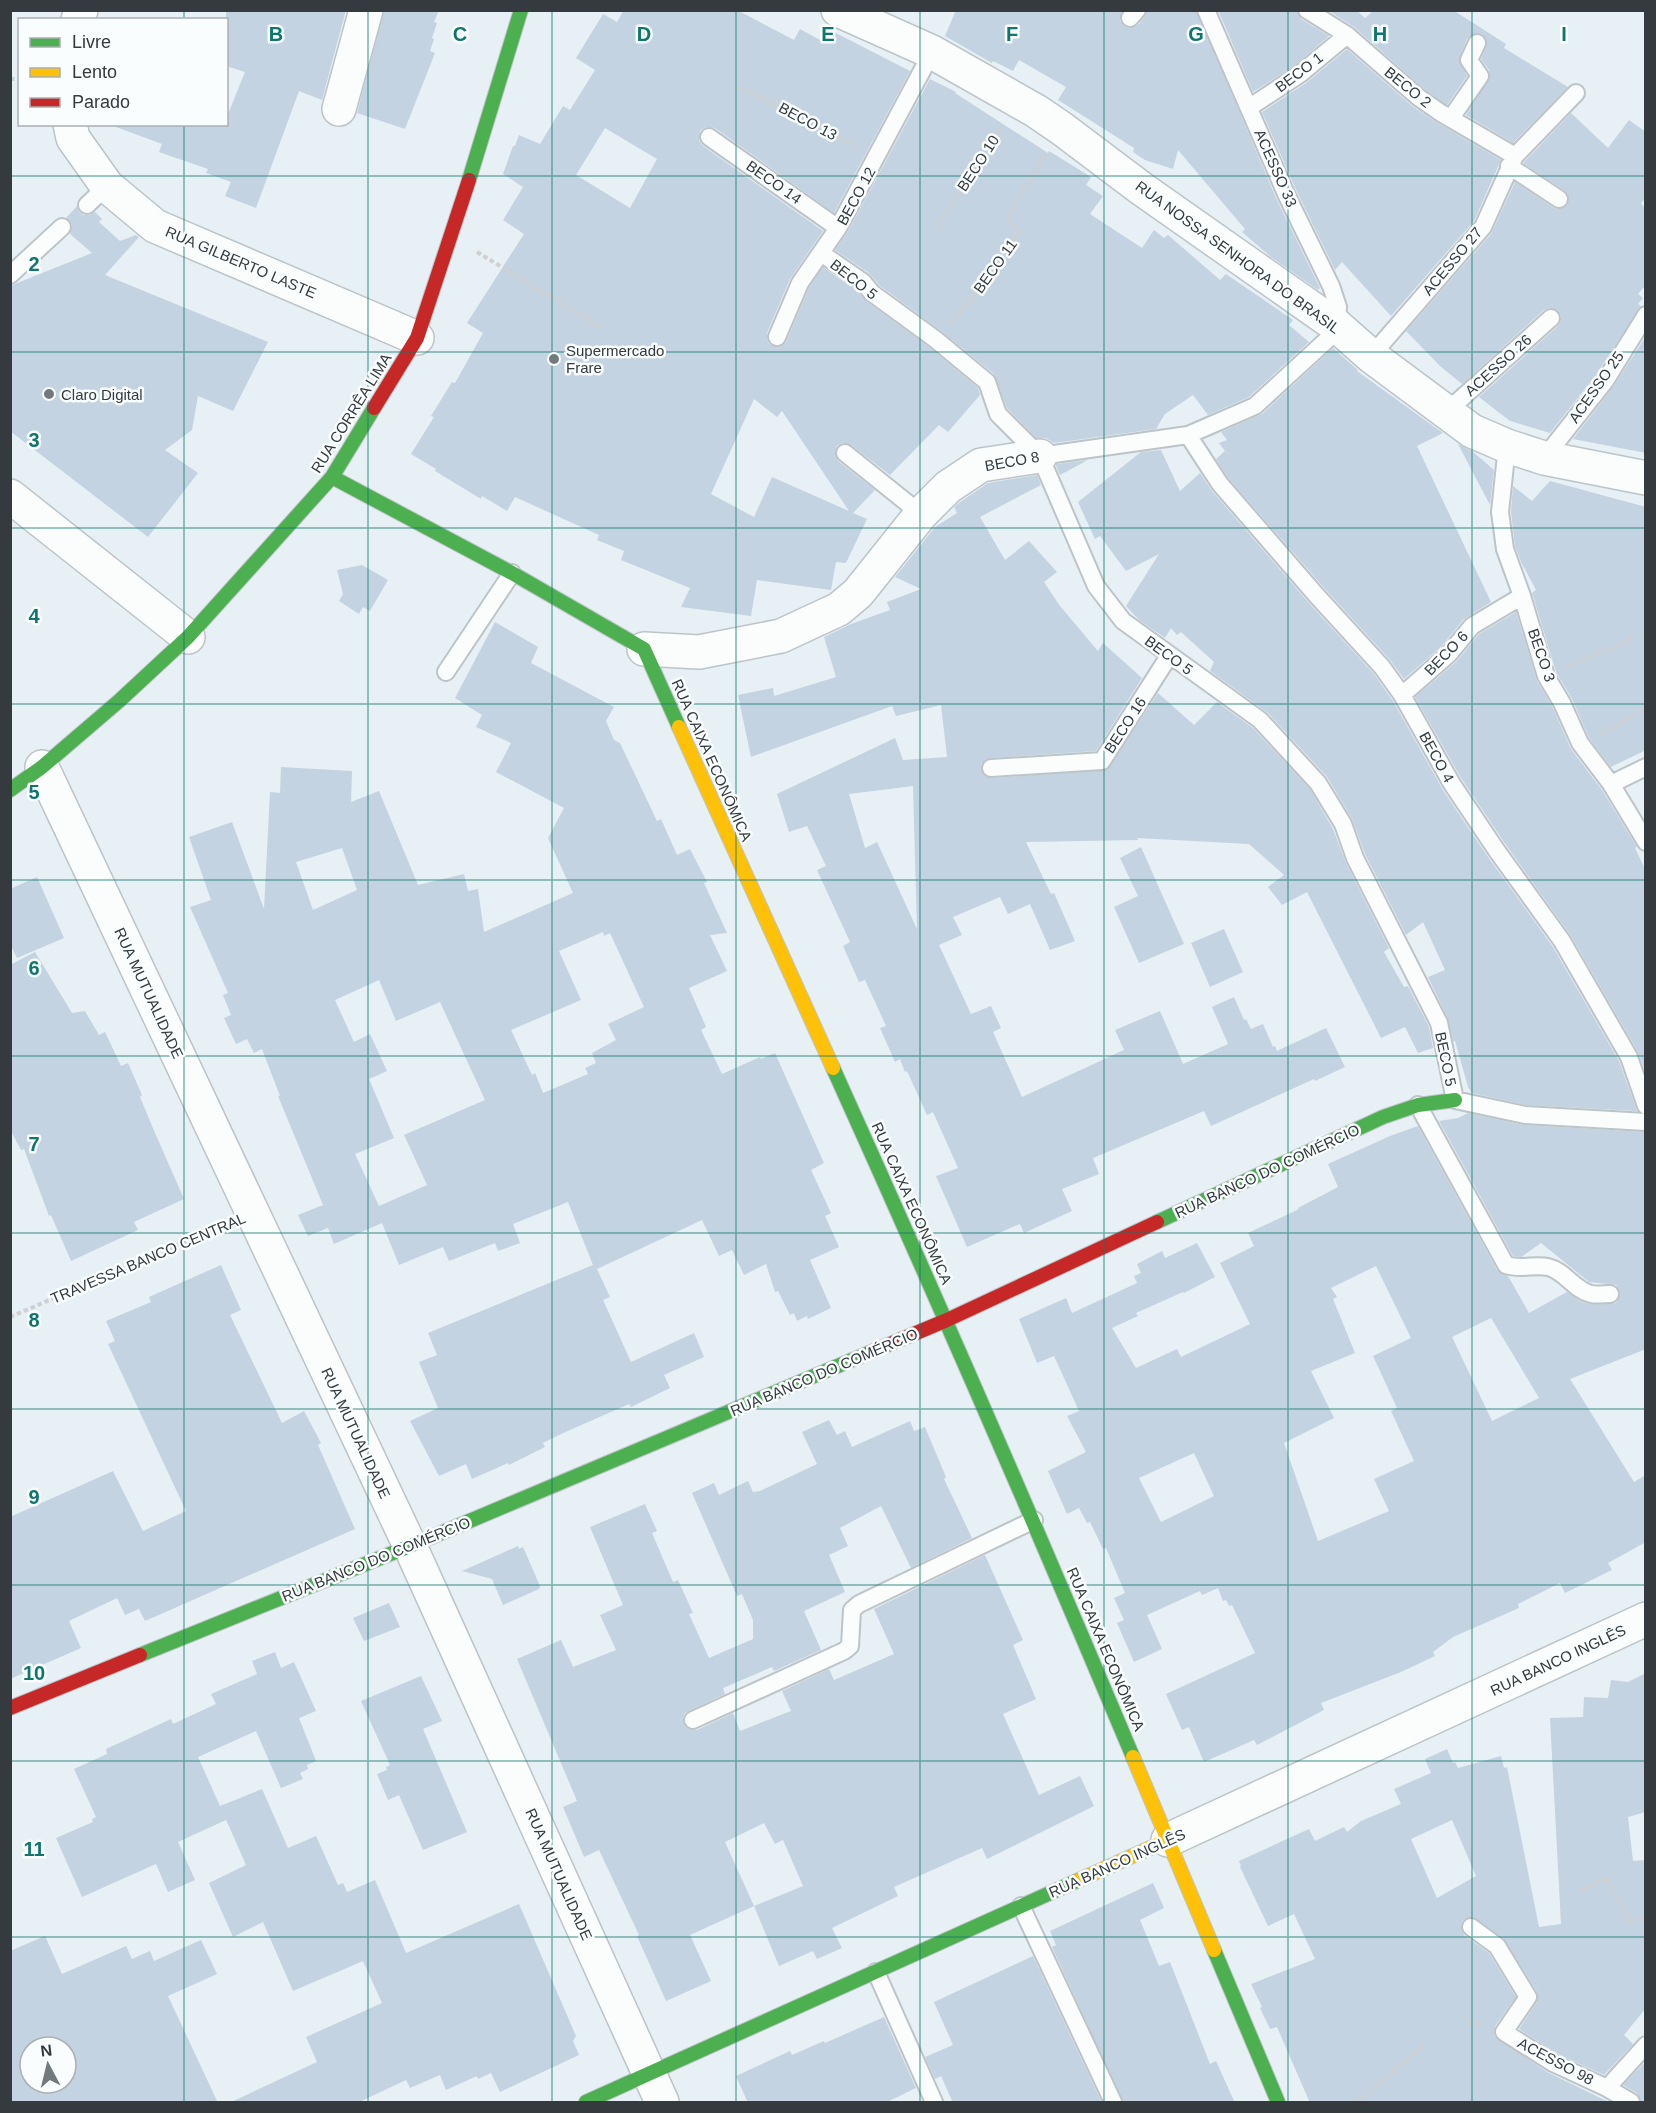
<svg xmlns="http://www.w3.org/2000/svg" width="1656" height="2113" font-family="Arial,sans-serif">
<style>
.building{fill:#c3d3e2;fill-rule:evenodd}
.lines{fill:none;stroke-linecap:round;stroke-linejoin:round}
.lane-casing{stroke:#bdc4c7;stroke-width:20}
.street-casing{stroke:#bdc4c7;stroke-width:36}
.fast-casing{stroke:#bdc4c7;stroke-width:16}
.slow-casing{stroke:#bdc4c7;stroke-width:16}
.jam-casing{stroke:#bdc4c7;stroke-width:16}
.path{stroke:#ced0d2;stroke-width:4;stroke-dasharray:4.5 3;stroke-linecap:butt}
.lane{stroke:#fbfdfd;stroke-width:16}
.street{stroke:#fbfdfd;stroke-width:33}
.fast{stroke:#4caf50;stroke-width:14}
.slow{stroke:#ffc107;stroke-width:14}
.jam{stroke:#c62828;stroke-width:14}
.grid{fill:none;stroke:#0f766e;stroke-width:1.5;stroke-opacity:0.55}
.poi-dot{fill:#737a7d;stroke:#f9fdfe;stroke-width:2}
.labels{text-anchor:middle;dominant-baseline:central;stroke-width:5;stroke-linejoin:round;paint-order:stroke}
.street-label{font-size:15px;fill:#343a3d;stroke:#f9fdfe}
.poi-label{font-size:15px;fill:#343a3d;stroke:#f9fdfe;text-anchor:start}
.grid-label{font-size:20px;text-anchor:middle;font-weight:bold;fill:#0f766e;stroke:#f9fdfe;stroke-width:5;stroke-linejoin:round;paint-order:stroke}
</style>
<rect width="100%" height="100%" fill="#e7f0f4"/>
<path class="building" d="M226,10h120l-24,90 -23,-9 -43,117 -31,-12 6,-14 -25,-9 2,-4 -49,-17 3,-8 -46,-17 1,-3h109v-5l19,-47 -19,-6z
M384,10h55l-5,12 3,1 -5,15 2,1 -4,12 5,2 -30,76 -48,-16z
M624,10h113l57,30 6,-11 20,11 6,-12 84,43 -76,142 -119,-85 -6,-1 -5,1 -4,3 -1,10 4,5 120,85 -33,48 -23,54v6l2,5 10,3 7,-5 23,-54 14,-21 33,23 10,11 63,46 49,41 2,7 -32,37 -9,-7 -49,50 -39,-30 -9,-2 -5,3 -2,6 3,9 37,29 -22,23 14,6 -21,44 -10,-1 -5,28 -74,-10 -6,36 -70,-9 9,-19 -69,-28 3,-9 -27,-11 2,-5 -84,-38 -8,14 -25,-15 -1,3 -46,-28 1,-2 -25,-15 23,-37 -3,-1 21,-34 3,1 28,-50 -16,-10 57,-89 -21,-14 20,-33 -20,-13 10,-28h2l4,-11 21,9 23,-38 7,4 25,-40 -19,-12 27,-44 14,8zM605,128l52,31 -27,49 -54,-33zM754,399l23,18 5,-6 67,100 -77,-34 -18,40 -43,-23z
M956,10h167l-3,11 4,5 5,2 9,-3 7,-9 2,-6h49l81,190 43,88 -2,2 -47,-33 -29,-25 3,-3 -67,-79 -5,19 -28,-9 -12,-8 1,-4 -76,-48 8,-13 -47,-27 -6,11 -20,-10 -1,2 -47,-27z
M1218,10h79l4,9 28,17 -35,30 -41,26z
M1328,10h28l9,8 9,-8h79l53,34 -2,4 64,39 -55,56 -47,-28 24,-38 -1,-7 -8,-11 6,-16 -5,-9 -6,-1 -9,6 -8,21 8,16 -20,29 -23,-16 -70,-62z
M1347,49l65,57 24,16 65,38 -27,61 -83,95 -49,-54 -7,8 -38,-78 -35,-80 44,-29z
M930,79l26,13 -1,1 93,60 1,-2 42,26 -5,8 17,11 -13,18 52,34 12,-18 10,8 4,-3 52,45 6,-6 67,46 -4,5 20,17 -60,55 -41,18 -15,-20 -28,19 -9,15 -102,14 -8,-5h-10l-29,-30 -13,-34 -53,-43 -62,-46 -10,-12 -34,-23 12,-17z
M1571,113l37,35 21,-28 17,12v66l-5,5 5,7v75l-8,9 5,4 -5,6 3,2 -45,69 -46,58 -40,-12 -31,-24 79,-71 3,-10 -3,-5 -9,-3 -5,2 -82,74 -22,-18 -34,-35 85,-97 24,-52 39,26 5,1 8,-4 2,-6 -4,-8 -42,-28z
M77,206l2,6 4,3h6l6,-3 7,7 -3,3 21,19 16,-6 3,2 -34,38 163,67 -35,69 -35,-15 -6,34 -27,20 33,23 -50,64 -138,-106v-145l82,-33 -22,-19 2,-9 -6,-7z
M1646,336v117l-73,-14 40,-52z
M1333,348l25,22 -1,1 86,62 -26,13 74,156 -27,17 -23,28 -37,32 -14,-19 -65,-71 -97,-111 -12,-19 9,-8 -6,-8 8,-3 -6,-8 41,-18z
M1458,444l14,7 22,19 -4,35z
M1161,450l19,41 20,-18 12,18 97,112 65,71 19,27 50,89 45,67 65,90 66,114 18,50 -111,-6 -54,-12 -4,-6 -13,-46h-2l-5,-22 -20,-42 17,-7 -22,-48 -17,13 -41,-81 -13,-35 -25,-42 -59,-64 -58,-42 4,-9 -33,-30 -4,3 -6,-7 -6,10 -26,-18 -13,-14 33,-52 -33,17 -26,-35 -5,3 -17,-37 63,-50z
M1088,460l-28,15 -4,-9v-2z
M1037,475l4,10 -61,32 25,43 24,-19 28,31 -13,10 16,24 38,45 5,-8 39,35 -46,73 -106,7 -9,6 2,10 9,4 115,-8 51,-77 36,32 23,-23 36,26 57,61 23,40 13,34 43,85 -5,4 20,35 4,-1 21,41 4,21 -15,5 -13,-26 -24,11 -74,-146 -25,13 -14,-18 16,-12 -35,-31 -112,-6 1,2 -112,2 25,52 3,-1 21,48 -25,9 -20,-46 -22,10 -8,-17 -47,20 9,18 -23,10 32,69 20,-8 10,22 -8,4 29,65 102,-47 -9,-20 45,-19 23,53 45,-20 -16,-37 22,-10 10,23 2,-1 5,10 12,-5 10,23 2,-1 2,5 49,-23 19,39 -30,14 -1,-2 -103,47 -7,-15 -111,47 6,16 -37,15 10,22 -48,22 -4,-9 -53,23 -31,-71 22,-8 -25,-56 -6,3 -20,-44 -2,1 -5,-13 -5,3 -15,-34 6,-2 -21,-46 -6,2 -16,-36 7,-4 -33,-72 9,-4 -19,-40 -18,6 -12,-38 118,-56 8,22 44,-3 -6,-52 -45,11 -4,-10 -141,51 -13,-62 35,-7 1,8 62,-19 -12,-40 27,-13 39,-14 -3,-8 34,-13 -26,-12 40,-50 22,-14 -3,-6 6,-5 28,-19zM913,786l3,108 1,35 -40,-87 -12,6 -16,-54z
M1550,481l96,26v243l-35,17 -22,-29 -17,-39 -16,-27 -24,-79 4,-3 -15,-28 -6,-16 -4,-34 2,-26 19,15z
M362,565l26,15 -18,31 -7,-4 -4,7 -20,-13 4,-7 -6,-24z
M1516,612l21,69 16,27 18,41 31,41 35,57 -2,1 11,23v202l-8,-21 -67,-116 -65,-91 -45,-67 -46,-81 41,-35 23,-28z
M495,622l43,25 -7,16 83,44 -8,14 8,19 6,3 37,78 4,-2 16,36 13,-6 17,33 -3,1 23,50 -17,2 17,36 -38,17 17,39 -5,3 21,44 38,-17 1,2 14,-6 49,110 -13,7 20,43 -6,3 14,31 -29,13 21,48 -23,11 -1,-3 -10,5 -3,-8 -4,2 -12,-24 -3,1 -9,-28 -22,11 -12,-25 -13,6 -17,-36 -105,49 13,28 -7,3 28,62 63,-29 10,24 -40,18 6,13 -39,19 -2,-3 -68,30 -18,9 2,4 -36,18 -1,-2 -36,16 -6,-15 -27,12 -29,-55 28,-13 -19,-46 18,-7 -9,-22 165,-68 -25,-63 -55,22 7,19 -22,8 -3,-8 -46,18 -6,-14 -44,18 -17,-42 -48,21 -6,-16 -20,8 -10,-21 25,-10 -45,-109h2l-18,-47 -8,4 -7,-14 -11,5 -12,-26 7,-3 -8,-20 5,-2 -38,-86 21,-7 -22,-63 43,-15 32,87 6,-117 10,1 1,-26 71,4 -1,31 28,-11 39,94 46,-11 4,17 10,-2 6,43 89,-39 -25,-55 16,-30 -68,-36 15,-29 -35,-16 6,-12 -27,-17zM342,848l15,42 -44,20 -17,-48zM603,932l1,4 6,-3 34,74 -36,17 8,16 -24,13 4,10 -11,5 3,6 -45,19 -8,-20 -3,2 -21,-45 70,-30 -22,-49zM379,980l17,41 44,-19 45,98 -81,35 23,50 -48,21 -24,-52 39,-16 -25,-59 18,-8 -17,-37 -16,8 -19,-42z
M1141,847l43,97 -45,19 -25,-56 24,-11 -18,-38z
M37,877l27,61 -47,20 -7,-14v-55z
M1224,929l19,43 -33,15 -19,-44z
M35,952l37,61 13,-2 14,24 6,-3 16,34 7,-3 14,32 -2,2 12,29 32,73 -50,23 4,8 -67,31 -20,-46 -2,1 -25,-67 -3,1 -11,-21v-164z
M1468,1113l56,12 122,7v217l-76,30 64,103 12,-7v67l-38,21 4,7 -47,23 -5,-10 -42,21 1,4 -66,29 -20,15 2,4 -34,16 -80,31 3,7 -67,35 -3,-5 -50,22 -15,-35 -7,3 -16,-36 89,-41 -23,-48 -3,1 -3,-6 -3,1 -5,-13 -16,7 -2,-4 -53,24 15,34 -28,13 -17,-39 7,-3 -10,-22 11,-5 -19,-45 -3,1 -13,-27 -3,1 -8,-15 -12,6 -19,-43 38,-19 -19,-36 12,-5 -25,-55 -17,7 -18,-44 47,-21 6,15 65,-30 -3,-7 7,-3 -4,-9 25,-13 3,7 32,-15 18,34 -31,16 -1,-1 -47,21 2,3 -26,12 24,40 41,-19 4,8 69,-33 -30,-61 34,-17 -6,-13 51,-24 -1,-1 40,-21 -10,-23 62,-28 28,-10 79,144 11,6 21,37 38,-21 13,9 9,3 27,-1 4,-9 -4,-9 -27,-3 -48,-39 -20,14 -8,-1 -74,-135 19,-3zM1376,1266l35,72 -38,18 24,52 -6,3 23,50 -40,18 15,32 -71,30 -34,-98 50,-25 -23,-47 44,-18 -22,-54 4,-2 -6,-9zM1491,1318l48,80 -47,23 -40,-84zM1194,1453l20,43 -53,26 -22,-44z
M221,1265l20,45 -11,5 52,108 22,-12 17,32 -3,2 37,84 -210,92 -6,-12 -14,6 -8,-17 -48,23 12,27 -71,31v-162l103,-46 30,60 43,-20 -78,-167 7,-3 -9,-20 45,-19 -2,-5z
M829,1420l8,15 8,-4 7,16 58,-26 4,10 11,-4 21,50 -2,2 28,59 -61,30 -30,-62 -41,22 8,18 -19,9 16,37 -41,19 17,39 -47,21 -2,-4 -49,21 2,6 -40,19 -2,5 1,7 7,5h6l36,-17 7,18 51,-20 -9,-20 47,-22 5,11 60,-26 -20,-45 111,-54 38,85 -10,5 23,54 -33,15 36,81 41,-19 14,30 -107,53 -5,-11 -88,39 4,9 -66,32 10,20 -25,11 -4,-8 -34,15 -25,-60 49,-20 -20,-46 -8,4 -11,-21 -39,19 29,64 -64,29 21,46 -45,20 -29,-65 2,-1 -40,-85 -15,7 -21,-50 14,-6 -60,-142 44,-19 12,27 43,-17 -16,-35 23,-10 -33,-78 55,-23 12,27 -5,2 21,49 5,-2 15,33 -4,1 20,44 44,-19v-19l-11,-26 -5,2 -45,-103 22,-10 5,12 29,-14 5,11 7,-1 57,-27 -15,-32z
M518,1546l1,3 4,-2 17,39 -1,3 -36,16 -11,-26 -30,-8z
M389,1603l11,24 -36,14 -11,-23z
M275,1652l6,16 13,-6 22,49 -17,7 17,43 -9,4 1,4 -8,4 3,6 -22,9 -25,-57 -58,26 22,49 42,-17 26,59 28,-12 22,49 5,-2 4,9 28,-12 31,73 113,-49 57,132 -3,5 6,14 -79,37 -9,-19 -13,6 -1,-3 -31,14 -6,-15 -30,13 -4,-8 -49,23h-128l88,-41 -11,-25 76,-34 -19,-42 -70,30 -30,-69 -30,15 -24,-54 37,-18 -22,-50 2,5 -48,22 17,38 -27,12 -12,-28 -74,33 -26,-59 37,-16 -1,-3 4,-2 -22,-48 33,-15 -1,-5 65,-30 2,5 43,-20 -5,-10 46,-20 -5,-13z
M1646,1673v139l-18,5 5,44 13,-1v148l-22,27 9,9 -29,31 -46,-21 -39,-25 18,-27v-10l-34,-54 -30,-21 -10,3 -2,6 3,9 25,18 27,44 -21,29 -1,6 1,5 52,35 64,31h-301l-33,-76 -7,2 -10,-21 2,-1 -11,-23 64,-25 -21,-45 -26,12 -28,-59 1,-1 -2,-5 70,-32 6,12 29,-14 3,5 14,-11 40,-17 -7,-15 37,-16 -6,-14 22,-10 6,14 2,-1 3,6 43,-12 3,12 3,-1 32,160 22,-3 -11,-206 33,-1 1,-20 24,1 3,-18 17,2zM1452,1820l24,56 -39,22 -26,-59z
M421,1676l21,45 -19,8 44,103 -44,18 -24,-55 -11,5 -11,-26 10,-4 -1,-3 4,-2 -29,-64z
M1153,1883l11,25 -24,12 19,46 11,-4 40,102 6,-3 19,42h-112l-71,-156 4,-2 -6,-14z
M45,1936l17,38 64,-28 6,13 18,-8 4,10 47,-21 16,34 -49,22 50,107h-208v-152zM30,2047h36v36h-36z
M1033,1956l69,147h-149l-12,-27 -6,3 -10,-22 28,-12 -19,-43z
M884,2017l32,71 -31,15h-137l-12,-27 54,-25 2,4 32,-14 1,2z
M1646,2061v42h-5l-4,-10 -14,-8z"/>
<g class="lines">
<defs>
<path id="lane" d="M1307,10l40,25 71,62 23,16 74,43
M1130,18l7,-8
M1250,107l50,-33 47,-39
M1451,118l29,-42 -11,-16 8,-17
M709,137l129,91
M1509,166l50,33
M87,205l20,-19
M821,253l42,29 9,11 63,46 52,43 11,32 42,42 56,130 27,35 137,99 58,63 25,41 12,34 84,165 16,77 70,15 121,7
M10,275l52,-48
M777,337l23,-54 38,-55 94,-176
M1371,356l112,-129 32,-71 61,-63
M1445,413l106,-95
M1188,435l32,49 97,112 65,71 20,28 50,89 45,67 65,90 67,116 17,49
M1507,446l-7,66 5,37 17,47 24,80 16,27 18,40 31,41 35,58
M845,453l76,61
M1040,456l148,-21 67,-29 74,-68 8,-12 1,-19 -7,-21 -44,-90 -81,-186
M1544,458l61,-77 41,-66
M446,672l66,-99
M1402,695l47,-41 23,-28 50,-30
M991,768l111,-7 67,-105
M1611,784l35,-17
M1418,1105l88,160c16,5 28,-1 42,2 17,4 26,23 43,27 6,1 13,0 19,0
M693,1720l151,-69 6,-5 2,-36 7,-6 175,-84
M1021,1906l92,196
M1471,1927l26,19 31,51 -24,35 49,31 54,25 24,14
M876,1972l58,130
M1607,2088l39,-43"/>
<path id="street" d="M838,10l94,42 104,59 25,17 81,61 195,137 34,30 101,75 35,15 37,12 102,20
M78,20l3,-10
M339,109l27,-99
M70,124l3,14 34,48 48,40 262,112
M10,496l178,141
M644,649l55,3 82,-16 58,-27 19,-16 63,-79 27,-27 33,-22 59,-9
M42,767l368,779 252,556
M1168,1840l478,-221"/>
<path id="fast" d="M469,180l52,-170
M332,477l180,96 132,76 35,78
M10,790l32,-23 77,-66 69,-64 144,-160 42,-69
M833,1068c103,228 203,458 300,689
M1157,1222l226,-105 35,-12 37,-5
M140,1655l270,-109 461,-194
M1214,1950l64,152
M586,2102l493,-222"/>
<path id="slow" d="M679,727l154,341
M1133,1757l81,193
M1079,1880l89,-40"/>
<path id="jam" d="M374,408l43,-70 52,-158
M871,1352l76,-32 210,-98
M10,1708l130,-53"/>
</defs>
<use href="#lane" class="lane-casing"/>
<use href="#street" class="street-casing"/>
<use href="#fast" class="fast-casing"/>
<use href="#slow" class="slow-casing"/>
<use href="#jam" class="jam-casing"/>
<path class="path" d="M10,79h10
M738,87l33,15 44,26 41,17
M938,225l63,-97
M477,252l124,75
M949,323l23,-26 47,-65 -12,-14 38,-64
M1567,667l65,-28
M1601,733l45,-23
M10,1317l214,-92
M1581,1890l26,-12 22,43 17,-3
M1467,2022l17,3
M1357,2102l68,-57"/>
<use href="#lane" class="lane"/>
<use href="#street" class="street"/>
<use href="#fast" class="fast"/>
<use href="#slow" class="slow"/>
<use href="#jam" class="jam"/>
</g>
<path class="grid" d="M184,10v10M368,10v2092M552,10v2092M736,10v2092M920,10v2092M1104,10v2092M1288,10v2092M1472,10v2092M184,124v1978M10,176h1636M10,352h1636M10,528h1636M10,704h1636M10,880h1636M10,1056h1636M10,1233h1636M10,1409h1636M10,1585h1636M10,1761h1636M10,1937h1636"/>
<g class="poi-dot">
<circle cx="554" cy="359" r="6"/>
<circle cx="49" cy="394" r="6"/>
</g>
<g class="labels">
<g class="street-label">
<text transform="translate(1299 72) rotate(-37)">BECO 1</text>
<text transform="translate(1408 87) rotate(39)">BECO 2</text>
<text transform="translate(808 121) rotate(28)">BECO 13</text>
<text transform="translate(978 163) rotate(-57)">BECO 10</text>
<text transform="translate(1276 168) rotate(66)">ACESSO 33</text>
<text transform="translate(774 182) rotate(35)">BECO 14</text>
<text transform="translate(856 196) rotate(-61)">BECO 12</text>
<text transform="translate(1238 257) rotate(36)">RUA NOSSA SENHORA DO BRASIL</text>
<text transform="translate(1452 261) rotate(-50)">ACESSO 27</text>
<text transform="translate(241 262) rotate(23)">RUA GILBERTO LASTE</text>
<text transform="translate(995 266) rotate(-54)">BECO 11</text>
<text transform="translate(854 279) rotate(38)">BECO 5</text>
<text transform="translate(1498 365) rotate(-42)">ACESSO 26</text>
<text transform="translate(1596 387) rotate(-55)">ACESSO 25</text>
<text transform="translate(351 413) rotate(-58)">RUA CORRÊA LIMA</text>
<text transform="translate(1012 461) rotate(-10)">BECO 8</text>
<text transform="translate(1446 653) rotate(-46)">BECO 6</text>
<text transform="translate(1169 655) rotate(36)">BECO 5</text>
<text transform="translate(1542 655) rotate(71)">BECO 3</text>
<text transform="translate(1125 725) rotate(-57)">BECO 16</text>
<text transform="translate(1437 757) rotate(61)">BECO 4</text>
<text transform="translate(712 760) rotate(66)">RUA CAIXA ECONÔMICA</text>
<text transform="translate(149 993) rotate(65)">RUA MUTUALIDADE</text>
<text transform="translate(1446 1059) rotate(78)">BECO 5</text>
<text transform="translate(1267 1171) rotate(-25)">RUA BANCO DO COMÉRCIO</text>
<text transform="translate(912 1203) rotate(66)">RUA CAIXA ECONÔMICA</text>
<text transform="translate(148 1258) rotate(-23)">TRAVESSA BANCO CENTRAL</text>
<text transform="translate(824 1372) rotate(-23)">RUA BANCO DO COMÉRCIO</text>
<text transform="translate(356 1433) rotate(65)">RUA MUTUALIDADE</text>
<text transform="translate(376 1559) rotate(-22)">RUA BANCO DO COMÉRCIO</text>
<text transform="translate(1106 1649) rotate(67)">RUA CAIXA ECONÔMICA</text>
<text transform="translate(1558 1660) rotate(-25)">RUA BANCO INGLÊS</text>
<text transform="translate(1117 1863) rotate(-24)">RUA BANCO INGLÊS</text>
<text transform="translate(559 1874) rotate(66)">RUA MUTUALIDADE</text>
<text transform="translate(1556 2061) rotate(28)">ACESSO 98</text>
</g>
<g class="poi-label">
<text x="566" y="350">Supermercado<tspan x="566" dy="17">Frare</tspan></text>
<text x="61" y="394">Claro Digital</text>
</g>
</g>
<g class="grid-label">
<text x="276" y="41">B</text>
<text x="460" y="41">C</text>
<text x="644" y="41">D</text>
<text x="828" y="41">E</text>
<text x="1012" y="41">F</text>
<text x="1196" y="41">G</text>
<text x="1380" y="41">H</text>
<text x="1564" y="41">I</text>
<text x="34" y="271">2</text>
<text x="34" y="447">3</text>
<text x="34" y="623">4</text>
<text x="34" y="799">5</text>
<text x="34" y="975">6</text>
<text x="34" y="1151">7</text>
<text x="34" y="1327">8</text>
<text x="34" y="1504">9</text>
<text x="34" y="1680">10</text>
<text x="34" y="1856">11</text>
</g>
<rect width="1656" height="2113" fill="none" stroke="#343a3d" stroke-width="24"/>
<rect x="18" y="18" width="210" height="108" fill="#f9fdfe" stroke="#aaafb1" stroke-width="1.5"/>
<rect x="30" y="38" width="30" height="9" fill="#4caf50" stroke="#aaafb1" stroke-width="1.5"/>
<text x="72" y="48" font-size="18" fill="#343a3d">Livre</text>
<rect x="30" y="68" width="30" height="9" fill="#ffc107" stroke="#aaafb1" stroke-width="1.5"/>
<text x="72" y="78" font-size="18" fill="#343a3d">Lento</text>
<rect x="30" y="98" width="30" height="9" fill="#c62828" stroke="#aaafb1" stroke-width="1.5"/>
<text x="72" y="108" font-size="18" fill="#343a3d">Parado</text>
<g transform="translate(48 2065) rotate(353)"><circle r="28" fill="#f9fdfe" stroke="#aaafb1" stroke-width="1.5"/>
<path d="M0-4.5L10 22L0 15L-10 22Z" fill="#737a7d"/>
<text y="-9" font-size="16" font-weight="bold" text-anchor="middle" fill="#343a3d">N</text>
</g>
</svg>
